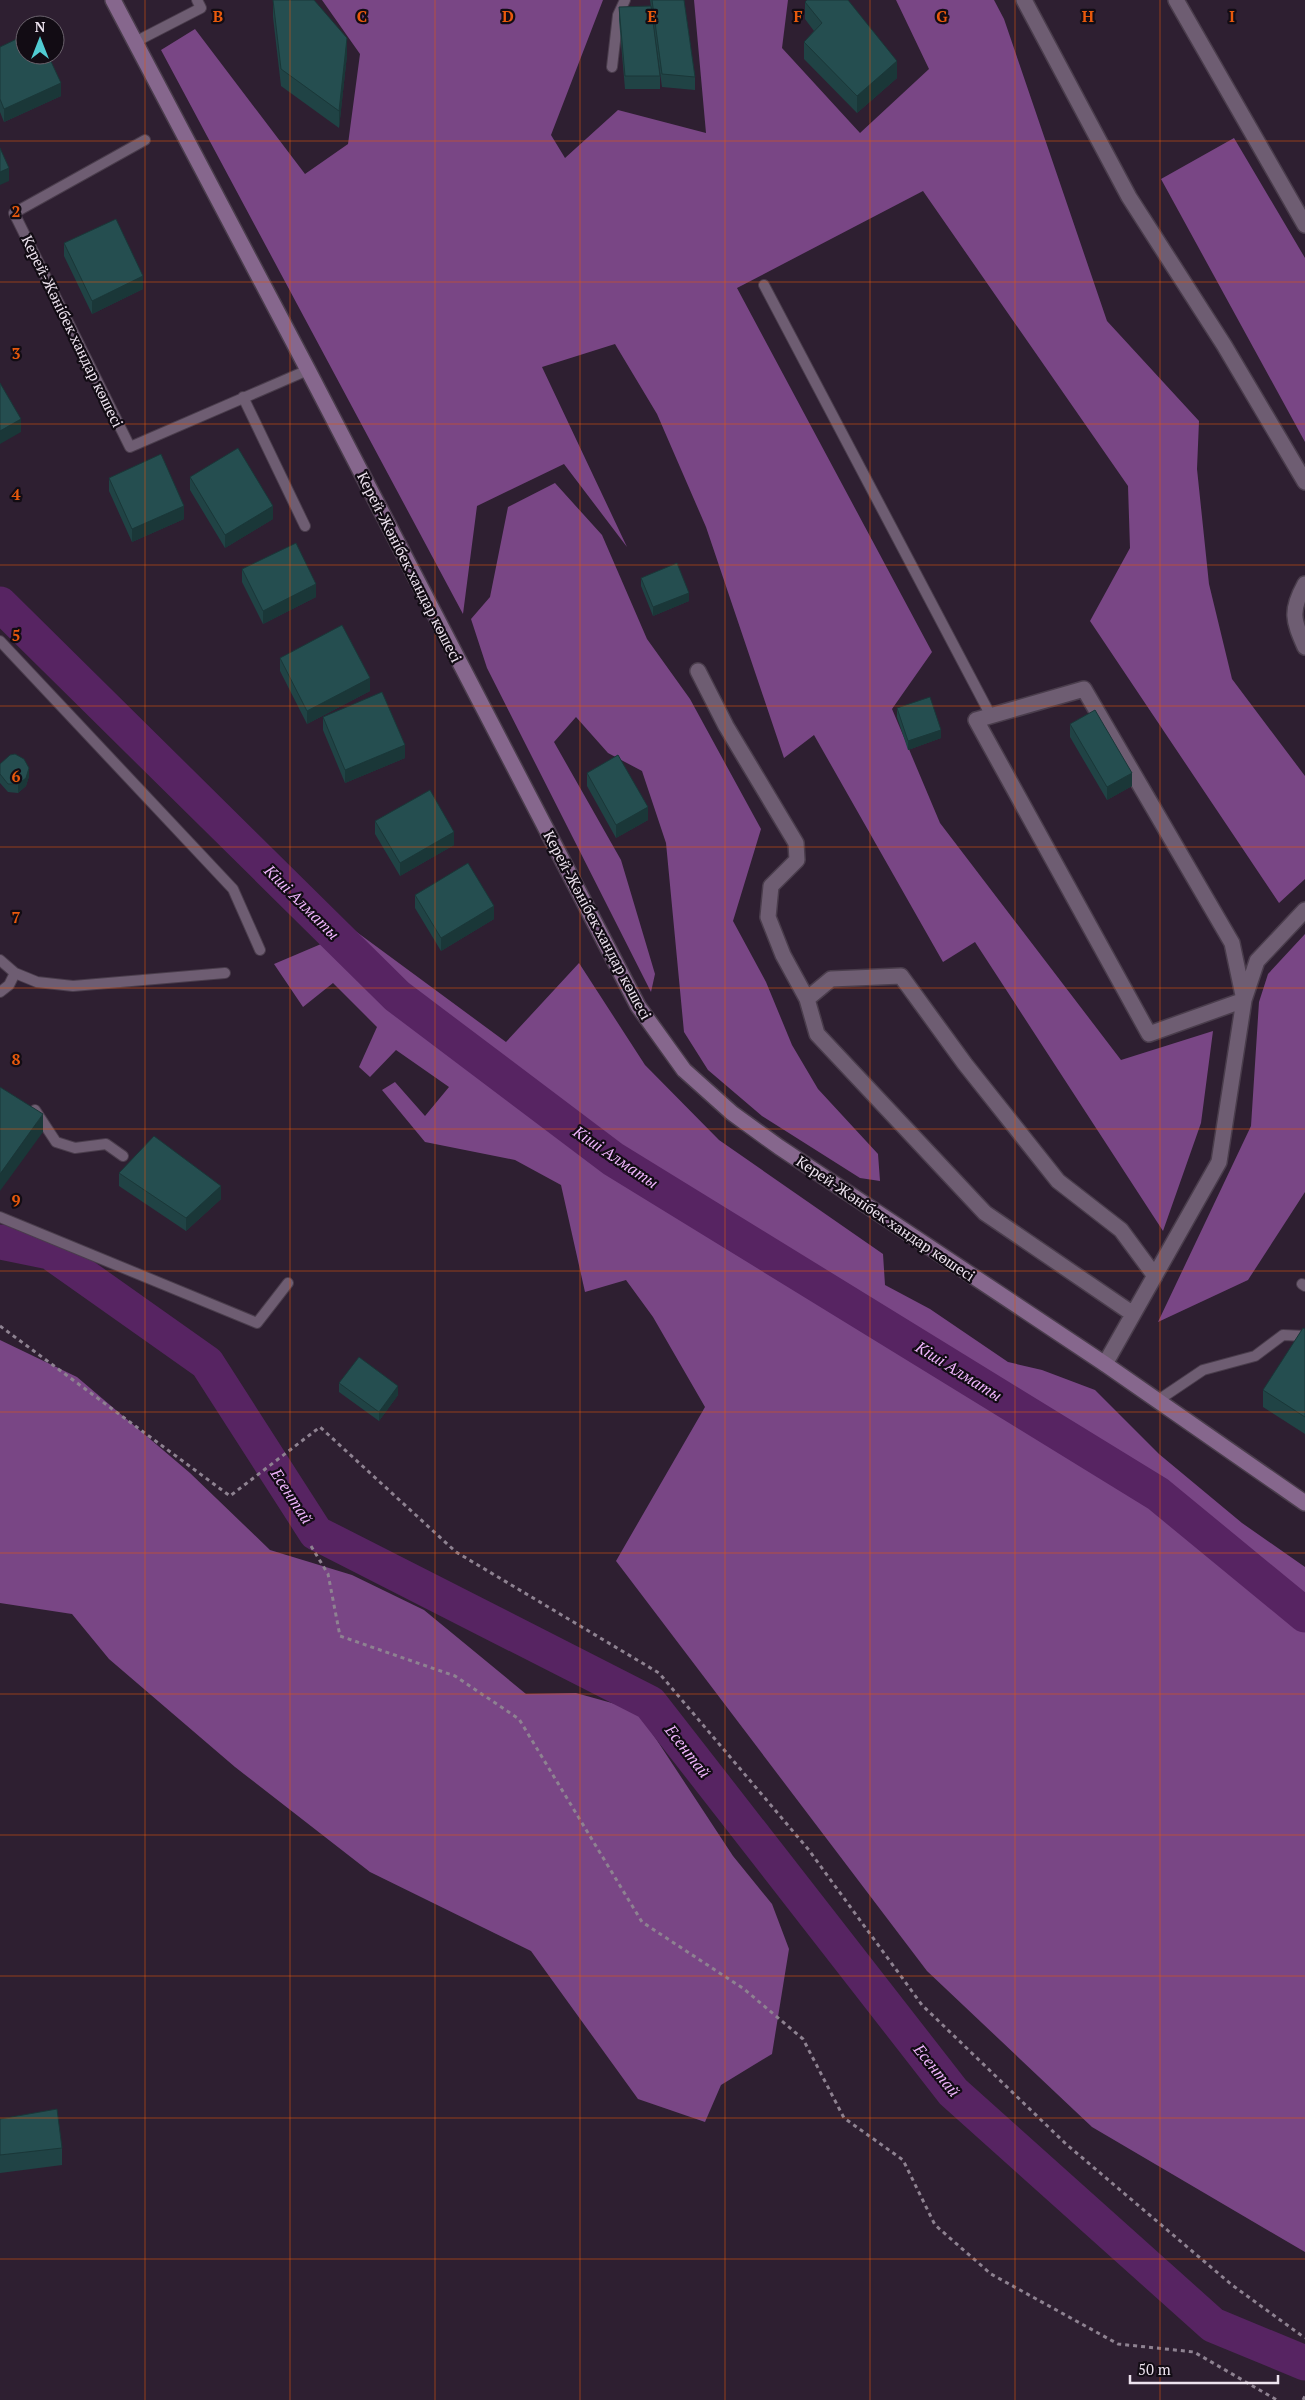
<svg xmlns="http://www.w3.org/2000/svg" width="1305" height="2400" font-family="'PT Serif',serif">
<style>
.forest{fill:#794685}
.lines{fill:none;stroke-linecap:round;stroke-linejoin:round}
.river{stroke:#572462;stroke-width:35}
.service-casing{stroke:#4a3d4c;stroke-width:12}
.minor-casing{stroke:#4a3d4c;stroke-width:18}
.secondary-casing{stroke:#4a3d4c;stroke-width:18}
.path{stroke:#8e8291;stroke-width:3;stroke-dasharray:4 4;stroke-linecap:butt}
.service{stroke:#6e5d72;stroke-width:10}
.minor{stroke:#6e5d72;stroke-width:15}
.secondary{stroke:#86678d;stroke-width:15}
.wall{fill:#204345}
.shaded-wall{fill:#1a3738}
.building{fill:#254e50;stroke:#1a3738}
.grid{fill:none;stroke:#e8590c;stroke-width:1;stroke-opacity:0.55}
.labels{text-anchor:middle;dominant-baseline:central;stroke-width:4.5;stroke-linejoin:round;paint-order:stroke}
.street-label{font-size:15px;fill:#ede3ef;stroke:#120c14}
.water-label{font-size:16px;font-style:italic;fill:#f1b6fe;stroke:#120c14}
.grid-label{font-size:16px;text-anchor:middle;font-weight:bold;fill:#e8590c;stroke:#120c14;stroke-width:4.5;stroke-linejoin:round;paint-order:stroke}
</style>
<rect width="100%" height="100%" fill="#2e1f31"/>
<path class="forest" d="M322,0h281l-52,135 14,23 53,-48 88,23 -12,-133h94l-6,48 78,85 69,-64 -33,-69h98l10,19 103,302 92,100 -2,48 12,115 23,95 73,97v103l-26,24 -189,-282 40,-73 -2,-62 -205,-295 -186,97 195,364 -40,57 48,114 181,237 92,-29 -12,92 -38,108 -188,-289 -32,20 -129,-227 -30,23 -78,-231 -49,-113 -42,-70 -73,23 85,180 -63,-83 -87,42 -14,108 -302,-564 34,-21 110,145 43,-30 12,-90z
M1234,138l71,120v184l-144,-263z
M555,483l47,52 45,104 43,60 71,130 -28,92 33,61 26,63 26,44 60,65 2,27 -20,-3 -98,-62 -54,-46 -24,-38 -18,-189 -24,-72 -34,-18 -32,-36 -22,25 67,118 34,114 -4,18 -164,-324 -16,-49 19,-22 18,-90z
M354,930l152,112 73,-79 66,102 74,75 164,114 2,31 45,24 78,53 34,8 53,20 64,64 83,69 63,44v685l-213,-125 -165,-156 -311,-410 89,-154 -52,-90 -27,-37 -41,12 -24,-107 -46,-25 -90,-18 -43,-52 13,-8 30,34 24,-29 -53,-37 -26,27 -11,-10 18,-40 -44,-44 -30,24 -29,-43z
M1305,934v258l-57,88 -90,42 93,-196 8,-124 9,-28z
M0,1340l77,37 113,96 80,77 82,25 72,35 102,84 50,-1 61,17 96,146 39,48 17,45 -17,105 -51,31 -16,37 -67,-23 -107,-148 -161,-79 -135,-105 -126,-108 -37,-45 -72,-11z"/>
<g class="lines">
<path class="river" d="M0,604l397,392 216,163 545,335 147,121
M0,1242l50,10 157,111 109,170 334,170 303,389 260,233 92,38"/>
<defs>
<path id="service" d="M135,42l66,-34 -4,-8
M612,67l6,-52 7,-15
M145,140l-131,73 116,234 178,-77
M764,285l227,431
M243,397l62,129
M0,641l233,248 27,61
M0,960l15,13 22,9 36,4 152,-13
M0,992l9,-7 6,-12
M35,1110l21,32 19,6 31,-4 17,12
M0,1217l257,106 31,-40
M1302,1284l3,2
M1157,1401l46,-31 52,-14 28,-21 22,1"/>
<path id="minor" d="M1024,0l105,197 95,148 81,137
M1176,0l129,225
M1305,584c-15,27 -12,36 0,63
M698,671l28,55 70,117 1,17 -26,26 -3,31 15,38 24,44 10,35 168,179 148,101
M1084,689l148,254 12,57 -95,34 -173,-314z
M807,999l24,-20 70,-3 64,88 93,117 63,49 34,46
M1105,1364l114,-202 25,-162 13,-39 48,-51"/>
<path id="secondary" d="M113,0l195,370 330,636 46,64 48,43 47,34 326,217 200,139"/>
</defs>
<use href="#service" class="service-casing"/>
<use href="#minor" class="minor-casing"/>
<use href="#secondary" class="secondary-casing"/>
<path class="path" d="M0,1326l230,170 90,-69 136,125 203,121 149,176 114,156 144,139 166,141 73,53
M311,1546l17,28 12,62 115,40 64,43 123,203 102,67 59,50 41,79 59,42 32,65 56,49 127,70 76,8 83,48
M1303,2400l2,-4"/>
<use href="#service" class="service"/>
<use href="#minor" class="minor"/>
<use href="#secondary" class="secondary"/>
</g>
<path class="wall" d="M273,0l74,55 -8,73 -58,-42 -8,-69z
M650,0h34l11,77v13l-33,-3z
M805,2l92,76 -40,35 -53,-54v-17l10,-11 -9,-12z
M619,7l41,69v13h-35l-6,-69z
M0,47l61,49 -57,26 -4,-10z
M64,243l79,46 -51,25 -28,-58z
M190,477l83,42 -48,29 -35,-58z
M109,478l75,41 -52,23 -23,-51z
M242,569l74,28 -53,27 -21,-42z
M641,578l48,23 -36,15 -12,-30z
M280,658l90,33 -63,33 -27,-53z
M897,708l44,30 -33,12 -11,-33z
M323,717l82,41 -60,25 -22,-53z
M1070,724l62,62 -25,14 -37,-63z
M0,764l29,12 -3,10 -8,7 -10,-1 -8,-9z
M587,773l61,47 -32,18 -29,-52z
M375,821l79,24 -54,31 -25,-42z
M415,895l79,24 -53,32 -26,-43z
M119,1173l102,26 -35,32 -67,-45z
M1305,1329v105l-42,-27v-17z
M339,1383l59,12 -19,26 -40,-29z
M0,2119l62,29v17l-62,8z"/>
<path class="shaded-wall" d="M347,38v17l-8,73v-17z
M897,61v17l-40,35v-17z
M61,83v13l-57,26v-13z
M9,168v13l-9,4v-13z
M143,276v13l-51,25v-13z
M21,419v13l-21,12v-13z
M184,506v13l-52,23v-13z
M273,506v13l-48,29v-13z
M316,584v13l-53,27v-13z
M689,593v8l-36,15v-9z
M370,678v13l-63,33v-13z
M941,730v8l-33,12v-9z
M405,745v13l-60,25v-13z
M29,768v8l-3,10 -8,7v-9z
M1132,773v13l-25,14v-13z
M648,807v13l-32,18v-13z
M454,832v13l-54,31v-13z
M494,906v13l-53,32v-13z
M43,1114v18l-43,59v-17z
M221,1186v13l-35,32v-13z
M398,1386v9l-19,26v-9z"/>
<path class="building" d="M273,0h41l33,38 -8,73 -58,-42z
M652,0h32l11,77 -33,-3z
M807,0h41l49,61 -40,35 -53,-54 18,-19 -17,-21z
M651,6l9,70h-35l-6,-69z
M25,35v20h23l13,28 -57,26 -4,-10v-52z
M0,148l9,20 -9,4z
M116,219l27,57 -51,25 -28,-58z
M0,383l21,36 -21,12z
M238,448l35,58 -48,29 -35,-58z
M161,454l23,52 -52,23 -23,-51z
M296,543l20,41 -53,27 -21,-42z
M677,563l12,30 -36,14 -12,-29z
M342,625l28,53 -63,33 -27,-53z
M382,692l23,53 -60,25 -22,-53z
M930,697l11,33 -33,11 -11,-33z
M1095,710l37,63 -25,14 -37,-63z
M15,754l9,5 5,9 -3,10 -8,6h-10l-8,-10v-10l10,-9z
M618,755l30,52 -32,18 -29,-52z
M430,790l24,42 -54,31 -25,-42z
M468,863l26,43 -53,32 -26,-43z
M0,1087l43,27 -43,60z
M154,1136l67,50 -35,32 -67,-45z
M1303,1328l2,1v88l-42,-27z
M359,1357l39,29 -19,26 -40,-29z
M57,2109l5,39 -62,7v-36z"/>
<path class="grid" d="M145,0v2400M290,0v2400M435,0v2400M580,0v2400M725,0v2400M870,0v2400M1015,0v2400M1160,0v2400M0,141h1305M0,282h1305M0,424h1305M0,565h1305M0,706h1305M0,847h1305M0,988h1305M0,1129h1305M0,1271h1305M0,1412h1305M0,1553h1305M0,1694h1305M0,1835h1305M0,1976h1305M0,2118h1305M0,2259h1305"/>
<g class="labels">
<g class="street-label">
<text transform="translate(73 331) rotate(64)">Керей-Жәнібек хандар көшесі</text>
<text transform="translate(410 567) rotate(63)">Керей-Жәнібек хандар көшесі</text>
<text transform="translate(598 925) rotate(62)">Керей-Жәнібек хандар көшесі</text>
<text transform="translate(886 1218) rotate(34)">Керей-Жәнібек хандар көшесі</text>
</g>
<g class="water-label">
<text transform="translate(302 902) rotate(45)">Кіші Алматы</text>
<text transform="translate(616 1157) rotate(34)">Кіші Алматы</text>
<text transform="translate(959 1371) rotate(32)">Кіші Алматы</text>
<text transform="translate(292 1496) rotate(57)">Есентай</text>
<text transform="translate(688 1751) rotate(52)">Есентай</text>
<text transform="translate(937 2070) rotate(51)">Есентай</text>
</g>
</g>
<g class="grid-label">
<text x="218" y="22">B</text>
<text x="362" y="22">C</text>
<text x="508" y="22">D</text>
<text x="652" y="22">E</text>
<text x="798" y="22">F</text>
<text x="942" y="22">G</text>
<text x="1088" y="22">H</text>
<text x="1232" y="22">I</text>
<text x="16" y="217">2</text>
<text x="16" y="359">3</text>
<text x="16" y="500">4</text>
<text x="16" y="641">5</text>
<text x="16" y="782">6</text>
<text x="16" y="923">7</text>
<text x="16" y="1065">8</text>
<text x="16" y="1206">9</text>
</g>
<g transform="translate(40 40)"><circle r="24" fill="#120c14" stroke="#6a626c"/>
<path d="M0-4L9 19L0 12L-9 19Z" fill="#51ccd3"/>
<text y="-8" font-size="14" font-weight="bold" text-anchor="middle" fill="#ede3ef">N</text>
</g>
<path d="M1130 2375v8h148v-8" fill="none" stroke="#ede3ef" stroke-width="2.5"/>
<text x="1138" y="2375" font-size="15" fill="#ede3ef" stroke="#120c14" stroke-width="4" paint-order="stroke">50 m</text>
</svg>
